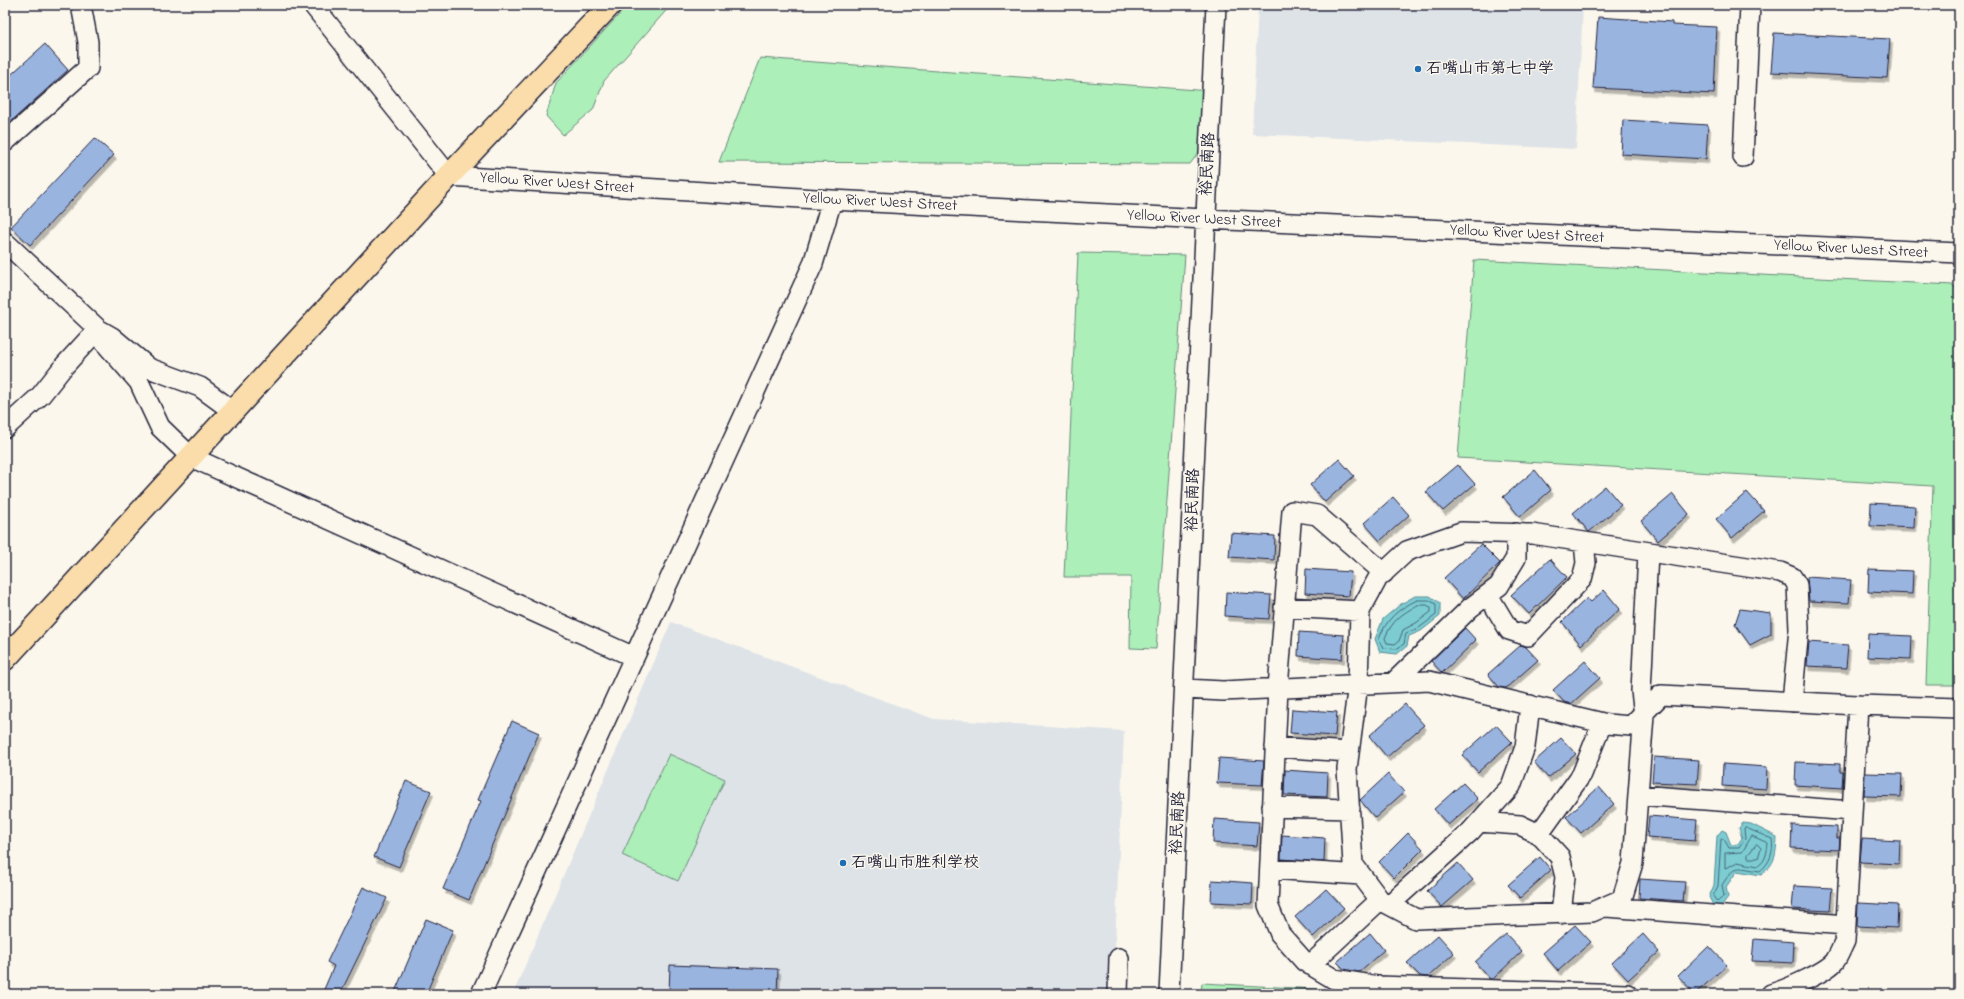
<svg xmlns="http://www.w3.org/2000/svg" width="1964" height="999" font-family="'Indie Flower','LXGW WenKai TC',sans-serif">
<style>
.built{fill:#dee3e8}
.green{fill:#adefb8;stroke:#68887a}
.water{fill:#7bccd2;stroke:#578896}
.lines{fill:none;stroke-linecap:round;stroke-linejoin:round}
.shore{stroke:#466677;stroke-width:1}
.building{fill:#9ab4e0;stroke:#22223b;filter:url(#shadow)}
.minor-casing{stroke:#22223b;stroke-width:22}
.major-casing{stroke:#22223b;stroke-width:25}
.minor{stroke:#fbf7ec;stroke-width:19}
.major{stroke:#faddab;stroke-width:22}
.poi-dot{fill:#1f6fb2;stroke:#fbf7ec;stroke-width:1.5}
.labels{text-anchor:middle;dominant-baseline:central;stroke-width:3;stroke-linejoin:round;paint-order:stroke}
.poi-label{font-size:16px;fill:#22223b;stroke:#fbf7ec;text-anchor:start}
.street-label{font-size:16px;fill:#22223b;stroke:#fbf7ec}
</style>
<defs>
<filter id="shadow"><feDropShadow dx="2.5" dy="4.5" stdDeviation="0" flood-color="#0004"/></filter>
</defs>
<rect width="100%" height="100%" fill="#fbf7ec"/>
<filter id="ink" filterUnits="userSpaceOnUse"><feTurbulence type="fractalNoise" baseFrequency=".025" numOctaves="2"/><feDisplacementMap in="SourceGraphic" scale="8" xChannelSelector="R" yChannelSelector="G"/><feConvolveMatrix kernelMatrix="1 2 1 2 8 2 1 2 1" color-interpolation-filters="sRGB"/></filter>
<g filter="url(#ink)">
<path class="built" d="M1258,5h325l-7,144 -324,-15z
M671,622l263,97 190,12 -11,263h-600z"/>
<path class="green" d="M628,5h43l-67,76 -11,29 -30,25 -17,-19 10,-33z
M760,58l451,33 -5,52 -16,21 -471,-2z
M1078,253l107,2 -29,394 -26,-1 1,-71h-67z
M1474,260l479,25 6,8v244l-4,148h-29l7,-199 -475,-28z
M669,754l56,25 -47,102 -56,-26z
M1202,983l207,11h-208z"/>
<path class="water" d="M1415,596h15l10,7v13l-19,15 -12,5 -2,10 -10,8 -17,-2 -5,-13 8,-20 18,-15z
M1743,823l8,1 26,13c-1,18 -1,26 -16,38l-24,-4 -11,16 2,10 -9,12 -5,-2 -5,-10 5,-12 3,-49 5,-6 4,2 5,13 7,-1 4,-6 -3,-10z"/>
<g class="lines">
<path class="shore" d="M1417,600h12l7,4v11l-17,13 -13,5 -2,11 -8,5 -13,-1 -4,-9c8,-21 18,-29 38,-39z
M1418,605h9l4,3v4l-15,11 -13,7 -4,11 -4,3 -8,-1 -2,-5c7,-17 16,-24 33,-33z
M1746,828l26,11c2,13 -2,24 -12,32 -24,-3 -23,-9 -38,14l2,11 -7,6 -4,-6 5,-10 3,-47h3l5,9h10l6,-9 -1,-10z
M1752,836l16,7c-1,9 -2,18 -10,23l-21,-4 -12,7v-16l17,-1z
M1757,844l4,4 -3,10h-10v-3z"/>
</g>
<path class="building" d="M1598,17l74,5v3l45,2 -3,67 -121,-6z
M1774,33l116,6 -3,39 -116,-6z
M45,44l23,26 -63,57v-47z
M1623,120l85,5 -2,34 -85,-5z
M95,138l19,17 -84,90 -19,-18z
M1339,459l15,17 -29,26 -15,-17z
M1458,465l17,19 -32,27 -17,-19z
M1535,470l16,20 -31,27 -17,-20z
M1605,486l16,19 -32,27 -16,-19z
M1747,492l17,19 -32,27 -16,-19z
M1673,494l16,20 -31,27 -17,-20z
M1393,497l16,18 -29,26 -16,-18z
M1871,503l44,3 -1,22 -44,-2z
M1231,533l44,3 -1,24 -45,-3z
M1481,544l19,19 -37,36 -19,-21z
M1550,559l17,18 -38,37 -18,-19z
M1306,569l45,3 -2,24 -44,-3z
M1869,569l44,2 -1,23 -44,-2z
M1807,577l44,3 -2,23 -40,-2z
M1604,590l16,19 -39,36 -19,-23 25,-24 4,4z
M1226,592l45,3 -2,24 -44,-3z
M1740,609l31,4v21l-21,11 -15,-21z
M1465,628l11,12 -34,33 -11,-12z
M1299,632l45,3 -2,24 -44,-3z
M1868,634l44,2 -1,23 -44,-2z
M1809,642l39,3 -2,23 -39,-2z
M1521,645l5,2 12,13 -32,28 -7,-1 -11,-13z
M1585,661l15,17 -29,26 -7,-2 -11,-12z
M1405,704l19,21 -37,32 -18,-21z
M1292,709l45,3 -2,24 -45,-3z
M512,721l27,12 -70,167 -26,-11 38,-88 -3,-1z
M1496,725l16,17 -34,30 -16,-17z
M1561,738l15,16 -28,24 -14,-16z
M1654,757l45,3 -2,24 -45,-2z
M1219,758l45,3 -2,24 -45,-2z
M1796,762l44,2v8h3l-1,16 -47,-3z
M1723,764l44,3 -1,22 -44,-3z
M1285,770l43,3 -1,24 -43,-2z
M1865,773l37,1 -1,23 -37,-1z
M1388,774l16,18 -29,26 -15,-18z
M406,781l25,10 -32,76 -25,-10z
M1463,783l15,16 -30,26 -14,-16z
M1599,787l15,17 -33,29 -15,-16z
M1649,816l48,4 -2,21 -48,-4z
M1214,819l45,3 -2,24 -44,-3z
M1792,825l45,2v11h3l-1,12 -48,-2z
M1408,833l15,16 -29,29 -15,-16z
M1282,835l43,3 -1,24 -43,-3z
M1862,839l38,2 -1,23 -39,-2z
M1540,857l11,13 -31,28 -12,-13z
M1458,863l15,17 -31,27 -15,-16z
M1640,879l45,3 -2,19 -44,-3z
M1212,880l41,3 -1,21 -41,-2z
M1794,886l38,2 -2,23 -38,-2z
M363,887l24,11 -47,96h-18l12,-28 -7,-4z
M1326,889l18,19 -31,29 -18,-20z
M1858,903l40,2 -1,23 -40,-2z
M426,919l27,11 -27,64h-32z
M1575,925l16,17 -33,29 -15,-18z
M1370,933l14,17 -25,22 -15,-3 -7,-7z
M1506,934l16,17 -29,28h-3l-15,-17z
M1643,934l16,18 -31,28 -16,-17z
M1438,935l16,18 -26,24 -8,-1 -13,-13z
M1754,939l40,3 -1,21 -41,-2z
M1709,946l18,19 -32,29 -17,-18z
M670,965l108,4 -1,25h-108z"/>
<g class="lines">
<defs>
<path id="minor" d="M313,5l136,171 383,24 373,19 754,34
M5,142l83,-74v-26l-7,-37
M1743,157l7,-152
M5,242l93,87 14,8 37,31 51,19 33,24
M98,329l7,14 34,39 21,45 31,30 443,200
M5,428l36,-33 23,-29 34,-37
M1648,553l-7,138 3,24 -6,80 -5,68 -11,36 -30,13 -176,7 -36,-19 -27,-36 -6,-95 11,-85 2,-73 18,-33 29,-27 54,-19 71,2 248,38 12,5 5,8 2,44 -7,73
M1384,573l-67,-58 -25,-4 -14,177 -10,217 12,29 24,27 30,18 44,7 249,8
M1488,595l21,35 19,6 54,-57 4,-16 -2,-21
M1284,607l76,4
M1394,682l76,-74 29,-22 17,-28v-25
M1185,689l38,2 206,-10 178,43 24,2 30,-31 197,10 101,3
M1275,747l74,5
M1638,795l214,16
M1272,807l78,2
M1479,822l41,3 19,9 21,23 5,20 -4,37
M1539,834l43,-60 20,-51
M1270,869l91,6
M1389,905l82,-74 40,-45 14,-39 5,-42
M1606,907l240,18
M1310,965l70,-65
M481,994l332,-730 19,-64
M1118,994l1,-36
M1169,994l47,-989
M1771,994c14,-4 56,-22 64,-33 4,-6 7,-14 10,-20l13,-236"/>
<path id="major" d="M5,659l444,-483 161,-171"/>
</defs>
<use href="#minor" class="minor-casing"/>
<use href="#major" class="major-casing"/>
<use href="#minor" class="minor"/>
<use href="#major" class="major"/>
</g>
</g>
<g class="poi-dot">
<circle cx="1418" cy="69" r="4"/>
<circle cx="843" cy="863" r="4"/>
</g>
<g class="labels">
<g class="poi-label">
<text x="1426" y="69">石嘴山市第七中学</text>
<text x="851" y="863">石嘴山市胜利学校</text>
</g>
<g class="street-label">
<text transform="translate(1208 164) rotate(-87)">裕民南路</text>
<text transform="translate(557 183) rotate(4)">Yellow River West Street</text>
<text transform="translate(880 202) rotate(3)">Yellow River West Street</text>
<text transform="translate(1204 219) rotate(3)">Yellow River West Street</text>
<text transform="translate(1527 234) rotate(3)">Yellow River West Street</text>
<text transform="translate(1851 249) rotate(3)">Yellow River West Street</text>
<text transform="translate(1193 500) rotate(-88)">裕民南路</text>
<text transform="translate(1178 823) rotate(-87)">裕民南路</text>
</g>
</g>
<rect width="1964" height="999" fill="none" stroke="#fbf7ec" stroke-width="20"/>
<rect x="10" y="10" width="1944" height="979" fill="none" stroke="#22223b" stroke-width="1.5" filter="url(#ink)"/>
</svg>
